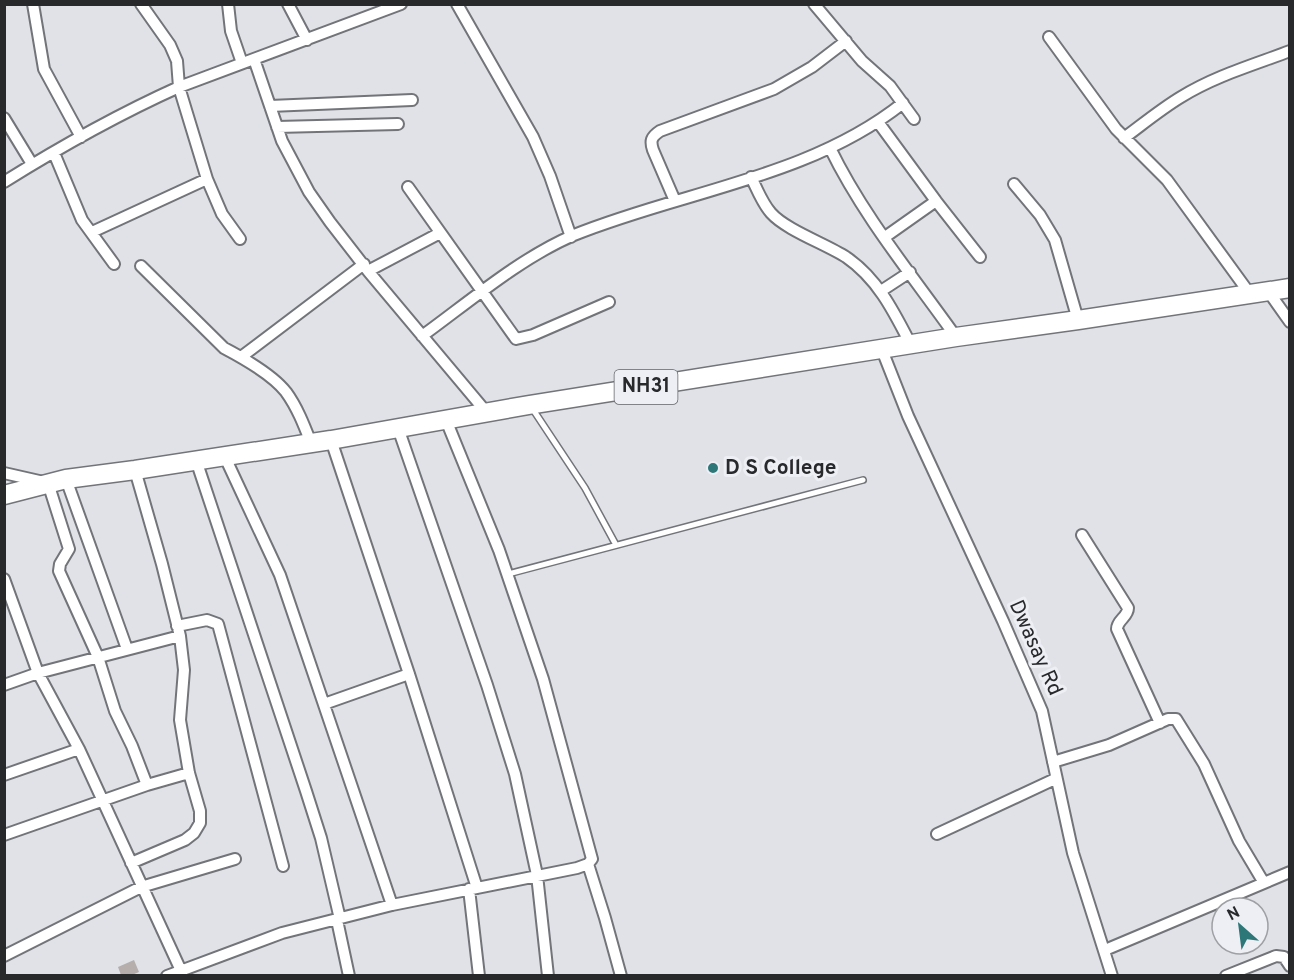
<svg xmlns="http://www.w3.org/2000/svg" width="1294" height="980" font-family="Overpass,sans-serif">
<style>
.building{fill:#b5aeac}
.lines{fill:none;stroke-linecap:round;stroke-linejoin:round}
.lane-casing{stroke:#72747a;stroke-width:8}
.street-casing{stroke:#72747a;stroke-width:14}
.highway-casing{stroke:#72747a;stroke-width:21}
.lane{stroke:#fff;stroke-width:5}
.street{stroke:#fff;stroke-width:10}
.highway{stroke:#fff;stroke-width:18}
.poi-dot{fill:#2d7778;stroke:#edeff5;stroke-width:2}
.labels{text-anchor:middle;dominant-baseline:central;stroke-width:6;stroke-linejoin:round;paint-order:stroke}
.shield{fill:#edeff5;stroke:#636468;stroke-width:1.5}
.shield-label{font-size:20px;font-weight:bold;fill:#28292b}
.poi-label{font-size:21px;font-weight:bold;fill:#28292b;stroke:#edeff5;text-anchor:start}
.street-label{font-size:21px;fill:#28292b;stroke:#edeff5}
</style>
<rect width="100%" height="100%" fill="#e0e2e8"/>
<path class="building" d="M134,960l5,12 -7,3h-11l-3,-8z"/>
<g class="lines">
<defs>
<path id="lane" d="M532,408l53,80 31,57
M508,574l355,-94"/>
<path id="street" d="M33,4l11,65 37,68
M141,4l29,41 7,16 2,26 28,92 15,35 18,25
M228,4l3,27 11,32
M288,4l19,36
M457,4l76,133 17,39 21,61
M814,4l48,57 28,25 24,33
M1049,37l67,92 51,51 83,114
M254,59l28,82 27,51 21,30 38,49 119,142
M270,106l142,-6
M4,118l28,46
M878,122l58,79 44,56
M277,127l121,-3
M1124,138c19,-14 37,-29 57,-41 34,-21 72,-32 109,-46
M830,148c33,68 82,127 126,189
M54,153l28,67 32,44
M751,177c6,12 11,26 20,36 15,17 55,31 75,44 32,22 48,55 65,88
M4,182c56,-35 115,-68 175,-95l222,-83
M1014,184l26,31 15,25 23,80
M408,187l108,152 17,-4 76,-33
M675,201l-22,-51c-3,-9 -2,-13 7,-19l114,-42 38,-22 34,-26
M92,232l115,-53
M885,237l51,-36
M141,266l83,82c19,10 48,26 62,44 11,15 18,33 25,51
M368,271l72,-38
M881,291l29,-19
M1268,291l22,31
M422,336c47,-34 98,-78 152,-101 108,-44 235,-57 329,-132
M882,350l26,66 95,205 39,90 31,142 39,123
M241,357l123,-93
M398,428l89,257 28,89 22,101 11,101
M331,440l78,234 68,214
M224,455l56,120 112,330
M196,460l110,331 15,47 19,81
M4,473l44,10 21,66 -9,15 -1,7 39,86 17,54 17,35 15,39
M66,479l61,170
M1082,535l46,73c0,9 -11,12 -11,21l43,94
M4,579l34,94 41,76 104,226
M177,626l30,-6 11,4 65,242
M4,685l34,-12 142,-37
M324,704l85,-30
M1053,762l56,-17 59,-26h8l28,45 35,77 25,42
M4,775l75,-26
M937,834l118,-55
M4,835l143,-50 42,-12
M131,863l54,-23 9,-7 6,-10v-12l-11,-38 -9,-53 4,-50 -4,-34 -18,-72 -27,-94
M588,864l17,54 16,58
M469,889l10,87
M337,920l12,56
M1105,950l185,-78
M4,956l137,-69 94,-28
M167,976l115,-43 110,-28 185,-37 11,-4 4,-5 -49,-180 -44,-129 -53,-130
M1226,976l50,-20 8,1 6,9"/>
<path id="highway" d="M4,495l62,-16 69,-9 196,-30 198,-35 427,-68 122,-17 212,-32"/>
</defs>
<use href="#lane" class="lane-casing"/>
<use href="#street" class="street-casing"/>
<use href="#highway" class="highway-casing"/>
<use href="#lane" class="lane"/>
<use href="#street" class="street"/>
<use href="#highway" class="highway"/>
</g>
<circle class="poi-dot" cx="713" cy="468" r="6"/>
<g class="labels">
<rect class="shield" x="614.5" y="370" width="63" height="34" rx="4.5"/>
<g class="shield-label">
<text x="646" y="387">NH31</text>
</g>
<g class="poi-label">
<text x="725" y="468">D S College</text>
</g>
<g class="street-label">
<text transform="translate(1035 648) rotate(66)">Dwasay Rd</text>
</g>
</g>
<rect width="1294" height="980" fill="none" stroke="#28292b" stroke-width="12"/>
<g transform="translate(1240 926) rotate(332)"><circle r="28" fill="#edeff5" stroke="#9ea0a4" stroke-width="1.5"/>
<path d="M0-4.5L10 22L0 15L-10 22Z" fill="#2d7778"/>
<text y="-9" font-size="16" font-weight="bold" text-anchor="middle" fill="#28292b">N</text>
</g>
</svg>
